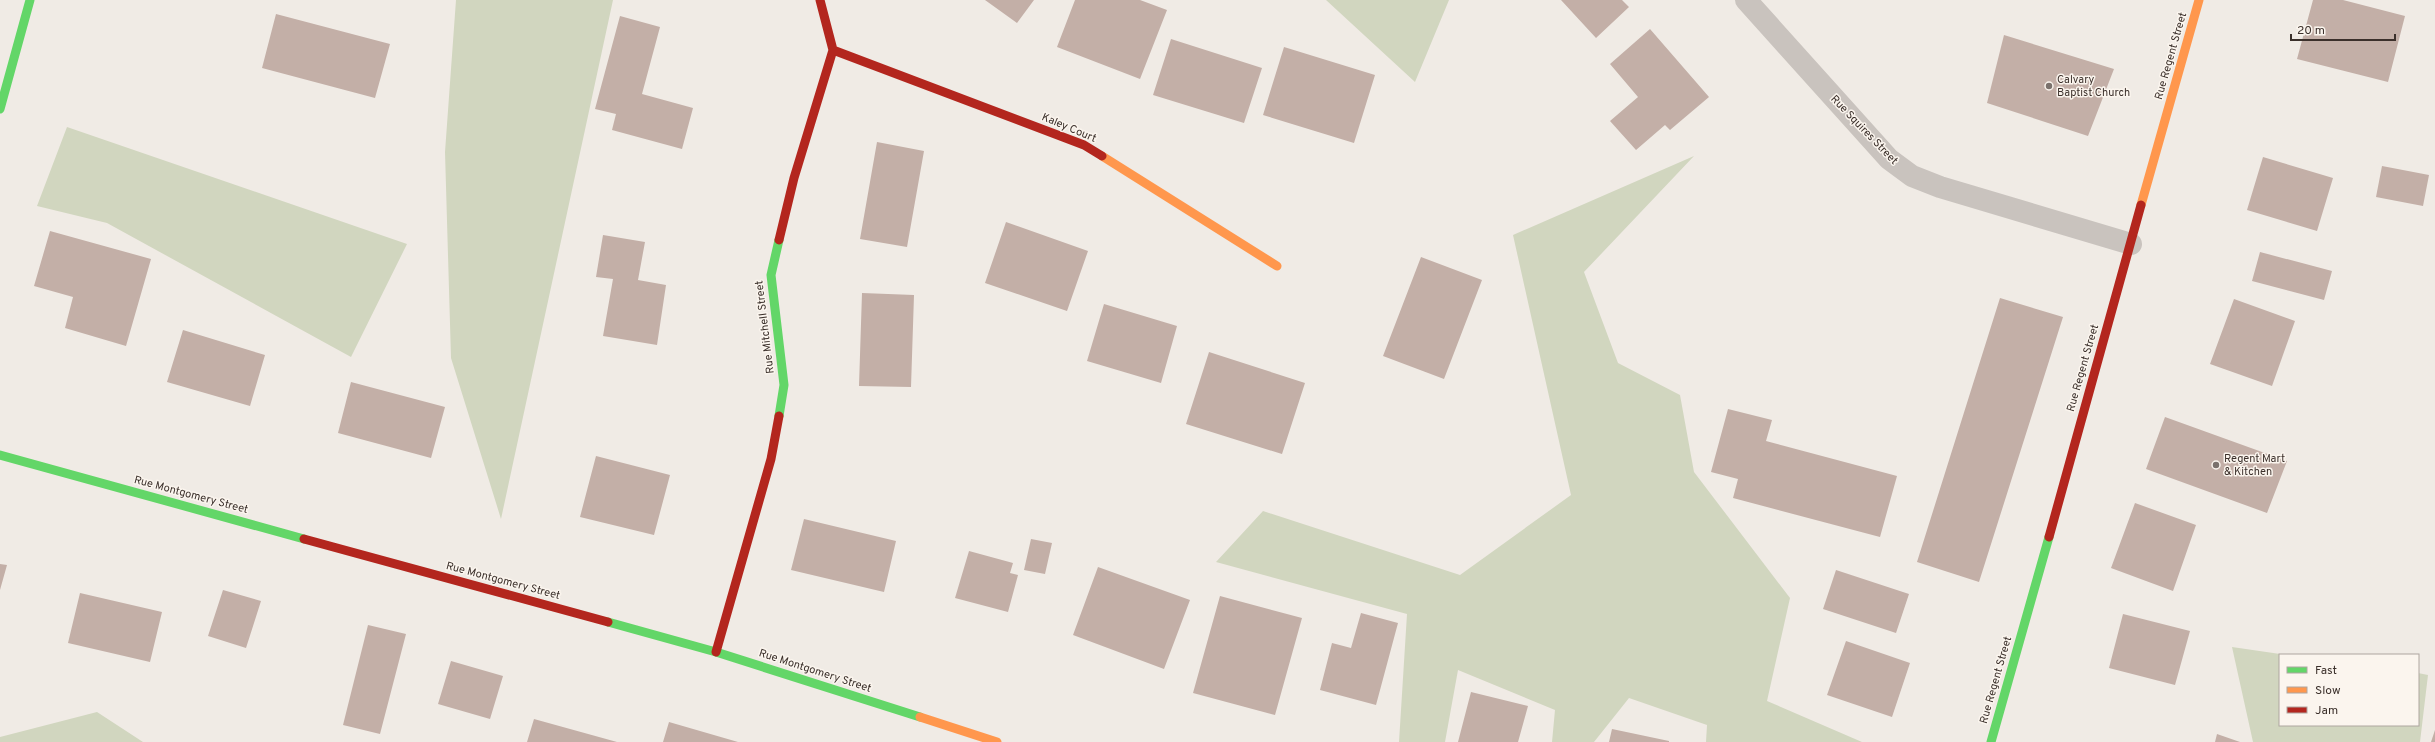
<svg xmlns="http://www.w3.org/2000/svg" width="2435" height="742" font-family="Overpass,sans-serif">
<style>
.green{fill:#d1d6bf}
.building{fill:#c3afa7}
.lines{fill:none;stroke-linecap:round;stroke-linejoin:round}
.street{stroke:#c9c3be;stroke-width:22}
.fast{stroke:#63d668;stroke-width:9}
.slow{stroke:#ff974d;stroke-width:9}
.jam{stroke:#b3261e;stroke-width:9}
.poi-dot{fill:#7a716c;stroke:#fbf5ee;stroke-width:1.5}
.labels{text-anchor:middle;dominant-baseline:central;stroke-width:3;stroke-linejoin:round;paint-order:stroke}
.street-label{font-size:11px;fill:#3b302b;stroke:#fbf5ee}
.poi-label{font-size:11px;fill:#3b302b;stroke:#fbf5ee;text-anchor:start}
</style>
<rect width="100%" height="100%" fill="#f0ebe5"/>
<path class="green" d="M456,0h157l-112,519 -50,-161 -6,-206z
M1326,0h123l-34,82z
M67,127l340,117 -56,113 -244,-134 -70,-17z
M1694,156l-110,116 34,91 62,32 14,77 96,126 -23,103 95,41h-156l1,-17 -78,-27 -35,44h-42l3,-32 -97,-40 -13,72h-46l8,-128 -191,-52 47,-51 197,64 111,-80 -58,-260z
M2232,647l55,8h-7v70h138v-52l10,2 -8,67h-167z
M97,712l46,30h-143v-5z"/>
<path class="building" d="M985,0h49l-17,23z
M1075,0h65l27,10 -27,69 -83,-32z
M1561,0h61l7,7 -33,31z
M2313,0h30l62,16 -17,66 -91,-23z
M276,14l114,30 -15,54 -113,-30z
M620,16l40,11 -18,67 51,14 -11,41 -70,-19 4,-16 -21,-5z
M1650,29l59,68 -39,33 -5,-5 -29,25 -26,-29 28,-24 -28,-33z
M2004,35l110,34 -26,67 -101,-33z
M1171,39l91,29 -18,55 -91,-28z
M1284,47l91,28 -21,68 -91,-28z
M877,142l47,9 -17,96 -47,-8z
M2263,157l70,21 -16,53 -70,-21z
M2382,166l47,9 -6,31 -47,-9z
M1006,222l82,29 -21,60 -82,-28z
M50,231l101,28 -25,87 -61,-18 8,-31 -39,-11z
M603,235l42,7 -7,38 28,5 -9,60 -54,-9 10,-57 -17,-2z
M2260,252l72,19 -8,29 -72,-19z
M1421,257l61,23 -38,99 -61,-23z
M862,293l52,2 -3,92 -52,-1z
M2000,298l63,19 -84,265 -62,-20z
M2234,299l61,22 -23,65 -62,-22z
M1104,304l73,22 -16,57 -74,-22z
M183,330l82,25 -15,51 -83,-24z
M1209,352l96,31 -23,71 -96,-30z
M351,382l94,25 -14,51 -93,-25z
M1728,409l44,11 -6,21 131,35 -17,61 -147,-39 5,-19 -27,-7z
M2165,417l122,44 -20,52 -121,-44z
M596,456l74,19 -16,60 -74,-18z
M2135,503l61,22 -23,66 -62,-23z
M804,519l92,22 -12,51 -93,-22z
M1031,539l21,4 -7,31 -21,-4z
M969,551l44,12 -3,10 8,2 -10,37 -53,-14z
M0,564l7,1 -7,25z
M1098,567l92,33 -26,69 -91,-34z
M1836,570l73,24 -13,39 -73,-24z
M223,590l38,11 -15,47 -38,-12z
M80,593l82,19 -12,50 -82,-19z
M1220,596l82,22 -27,97 -82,-22z
M1361,613l37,10 -22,82 -56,-15 12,-47 19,5z
M2123,614l67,17 -15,54 -66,-17z
M368,625l38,9 -26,100 -37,-9z
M1846,641l64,22 -18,54 -65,-22z
M451,661l52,15 -13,43 -52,-15z
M1471,692l57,14 -10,36h-60z
M534,719l83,23h-90z
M669,722l69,20h-75z
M1612,729l57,12v1h-60z
M2435,730v12h-4z
M2217,734l23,8h-25z"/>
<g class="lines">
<path class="street" d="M1746,0l143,159 23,17 28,11 191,57"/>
<path class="fast" d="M0,109l30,-109
M779,416l5,-31 -13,-110 8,-35
M0,455l304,84
M608,622l108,30 204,65
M1991,742l58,-205"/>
<path class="slow" d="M1102,156l175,110
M2141,205l58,-205
M920,717l77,25"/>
<path class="jam" d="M833,50l251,95 18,11
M779,240l15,-62 39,-128 -13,-50
M2049,537l92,-332
M304,539l304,83
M716,652l55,-193 8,-43"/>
</g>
<g class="poi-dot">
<circle cx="2049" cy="86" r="4"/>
<circle cx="2216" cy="465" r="4"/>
</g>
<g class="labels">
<g class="street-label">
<text transform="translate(2171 56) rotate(-74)">Rue Regent Street</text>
<text transform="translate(1069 128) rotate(23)">Kaley Court</text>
<text transform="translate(1864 130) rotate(46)">Rue Squires Street</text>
<text transform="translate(765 327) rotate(-97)">Rue Mitchell Street</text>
<text transform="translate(2083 368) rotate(-74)">Rue Regent Street</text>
<text transform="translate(191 495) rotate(15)">Rue Montgomery Street</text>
<text transform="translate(503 581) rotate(15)">Rue Montgomery Street</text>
<text transform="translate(815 671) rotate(18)">Rue Montgomery Street</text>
<text transform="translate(1996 680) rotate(-74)">Rue Regent Street</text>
</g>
<g class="poi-label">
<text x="2057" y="80">Calvary<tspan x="2057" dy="13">Baptist Church</tspan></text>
<text x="2224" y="459">Regent Mart<tspan x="2224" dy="13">&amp; Kitchen</tspan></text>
</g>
</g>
<rect x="2279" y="654" width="140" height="72" fill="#fbf5ee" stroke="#aea6a0"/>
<rect x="2287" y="667" width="20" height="6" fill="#63d668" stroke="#aea6a0"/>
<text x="2315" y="674" font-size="12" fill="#3b302b">Fast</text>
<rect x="2287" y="687" width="20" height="6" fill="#ff974d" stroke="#aea6a0"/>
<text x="2315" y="694" font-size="12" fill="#3b302b">Slow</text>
<rect x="2287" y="707" width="20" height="6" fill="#b3261e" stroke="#aea6a0"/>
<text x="2315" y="714" font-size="12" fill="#3b302b">Jam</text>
<path d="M2291 34v6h104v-6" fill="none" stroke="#3b302b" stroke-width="2"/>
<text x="2297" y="34" font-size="12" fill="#3b302b" stroke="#fbf5ee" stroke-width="3" paint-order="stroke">20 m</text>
</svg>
